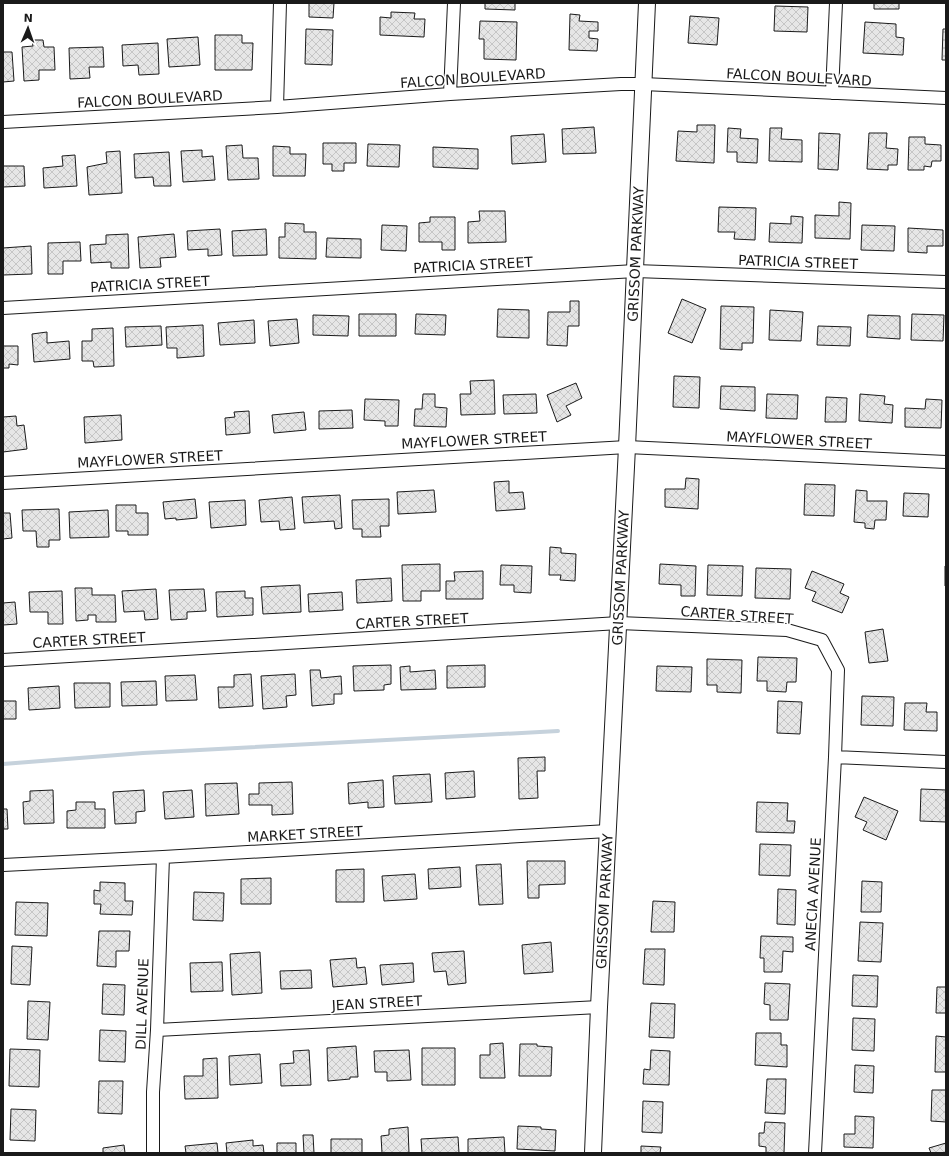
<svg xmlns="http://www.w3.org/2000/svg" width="949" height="1156" font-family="'DejaVu Sans',sans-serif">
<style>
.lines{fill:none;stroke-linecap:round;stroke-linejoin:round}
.stream{stroke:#c6d2dc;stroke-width:4}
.building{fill:url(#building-cross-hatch);stroke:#1a1a1a}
.street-casing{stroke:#1a1a1a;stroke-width:14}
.secondary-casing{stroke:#1a1a1a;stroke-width:18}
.street{stroke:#fff;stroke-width:12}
.secondary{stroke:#fff;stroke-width:16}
.labels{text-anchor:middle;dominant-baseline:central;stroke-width:3;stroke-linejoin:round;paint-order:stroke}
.street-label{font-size:14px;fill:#1a1a1a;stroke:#fff}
</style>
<defs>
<pattern id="building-cross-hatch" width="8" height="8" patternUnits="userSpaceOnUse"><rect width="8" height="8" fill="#e6e6e6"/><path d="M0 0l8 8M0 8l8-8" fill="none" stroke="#c5c5c5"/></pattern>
</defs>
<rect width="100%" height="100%" fill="#fff"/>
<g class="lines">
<path class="stream" d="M3,764l140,-11 415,-22"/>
</g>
<path class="building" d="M309,3h25l-1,15 -24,-1z
M485,3h30v7l-30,-1z
M874,3h25v6h-25z
M775,6l33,1 -1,25 -33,-1z
M391,12l24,1 -1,6h11l-1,18 -44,-2v-18l11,1z
M570,14l10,1 -1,6 19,1v9h-9v7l9,1 -1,12 -28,-1z
M690,16l29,2 -2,27 -29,-2z
M480,21l37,1 -1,38 -32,-1v-20h-5z
M865,22l31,2v13l8,1 -1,17 -40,-2z
M306,29l27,1 -1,35 -27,-1z
M943,29h3v31h-4z
M215,35h27v8h11l-1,27h-37z
M198,37l2,28 -31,2 -2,-28z
M32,40h11l1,7h10l1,23h-16v10l-15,1 -2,-34 11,-1z
M158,43l1,31 -20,1 -1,-10 -15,1 -1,-21z
M103,47l1,20h-15l1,11 -20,1 -1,-31z
M3,52h9l2,29 -11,1z
M697,125h18l-1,38 -38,-2 2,-30 19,1z
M594,127l2,26 -33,1 -1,-25z
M728,128l13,1 -1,9 18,1 -1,24 -20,-1v-10h-10z
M770,128h12l-1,11 21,1v22l-33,-1z
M819,133l21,1 -2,36 -20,-1z
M869,133h18l-1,15 12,1 -1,16h-9v5l-21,-1z
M544,134l2,28 -34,2 -1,-28z
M909,137h16v7l16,1v16h-9l-1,6 -7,-1v4h-16z
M323,143h33v20h-12v8h-12v-7h-9z
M368,144l32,1 -1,22 -32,-1z
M242,145l1,13h15l1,21 -31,1 -2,-34z
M273,146l17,1v7h16l-1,22h-32z
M433,147l45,2v20l-45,-2z
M202,150v7l11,-1 2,24 -32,2 -2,-31z
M120,151l2,42 -33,2 -2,-28 20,-4 -1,-11z
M169,152l2,34h-17l-1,-9 -18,1 -1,-24z
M75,155l2,31 -33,2 -1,-20 20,-2 -1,-10z
M3,166h21l1,20 -22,1z
M839,202l12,1 -1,36 -35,-1v-23l24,1z
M719,207l37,1 -1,32 -21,-1 1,-7h-17z
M479,211h26l1,31 -38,1v-21l12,-1z
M791,216l12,1 -1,26 -33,-1 1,-19 21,1z
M430,217h25v33h-13v-8h-23v-19l11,-1z
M285,223l19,1v8h12v27l-37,-1v-21h6z
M382,225l25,1 -1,25 -25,-1z
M862,225l33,1 -1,25 -33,-1z
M908,228l35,2v16h-16v7l-19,-1z
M220,229l2,26 -14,1v-7l-20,1 -1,-19z
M266,229l1,26 -34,1 -1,-25z
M128,234l1,34h-18v-6l-20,1 -1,-18 16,-1v-9z
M174,234l2,23 -16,1 1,9 -21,1 -2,-31z
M327,238l34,1v19l-35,-1z
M80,242l1,19h-18v13h-15v-31z
M31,246l1,28 -29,1v-27z
M682,299l24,10 -14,34 -24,-10z
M570,301h9v25h-11l-1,20 -20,-1 1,-33h22z
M721,306l33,1 -1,36h-11v7l-22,-1z
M498,309l31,1v28l-32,-1z
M770,310l33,2 -2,29 -32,-1z
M359,314h37v22h-37z
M416,314l30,1 -1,20 -30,-1z
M912,314l32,1 -1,26 -32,-1z
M313,315l36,1 -1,20 -35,-1z
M868,315l32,1v23l-33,-2z
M297,319l2,24 -29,3 -2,-25z
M254,320l1,23 -35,2 -2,-22z
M203,325l1,31 -27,2v-10h-10l-1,-21z
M161,326l1,19 -36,2 -1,-20z
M818,326l33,1 -1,19 -33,-1z
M113,328l1,38 -20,1 -1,-6h-11v-20h10v-12z
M47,332v11l22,-2 1,18 -36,3 -2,-28z
M3,346h15v19l-9,-1v4h-6z
M674,376l26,1 -1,31 -26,-1z
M494,380l1,34 -34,1 -1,-21h11l-1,-13z
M576,383l6,15 -16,8 5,9 -14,7 -10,-27z
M721,386l34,1v24l-35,-2z
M423,394h12v13l12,1 -1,19 -32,-1 1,-17h7z
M536,394l1,19 -33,1 -1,-19z
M767,394l31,1 -1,24 -31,-1z
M860,394l25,2 -1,8 9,1 -1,18 -33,-2z
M826,397l21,1 -1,24h-21z
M365,399l34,1 -1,26h-13v-5l-21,-1z
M926,399l16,1 -1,28 -36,-1v-19l20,1z
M352,410l1,18 -34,1v-18z
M249,411l1,22 -24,2 -1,-17 10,-1 -1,-5z
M304,412l2,18 -32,3 -2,-18z
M121,415l1,25 -37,3 -1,-26z
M16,416l1,10 7,-1 3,24 -24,3v-35z
M686,478l13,1 -1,30 -33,-2v-18h20z
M509,481v12l14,-1 2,17 -29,2 -2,-29z
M805,484l30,1 -1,31 -30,-1z
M434,490l2,22 -38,2 -1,-22z
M856,490l11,1v10h20l-1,19h-11l-1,9 -9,-1v-5l-11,-1z
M904,493l25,1 -1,23 -25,-1z
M340,495l2,33 -7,1 -1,-8 -30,2 -2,-26z
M292,497l3,32 -15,1 -1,-9 -18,1 -2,-22z
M195,499l2,19 -21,2v-2l-11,1 -2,-17z
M389,499v27h-9l1,11h-19v-8h-9l-1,-29z
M245,500l1,25 -35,3 -2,-26z
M116,505h20v8h12v22h-20v-4h-12z
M59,509l1,31h-11v7h-12l-1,-16h-13l-1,-21z
M108,510l1,27 -39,1 -1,-26z
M3,513h7l2,25 -9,1z
M550,547l11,1v5l15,1 -1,27 -15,-1 1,-5h-12z
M440,564v27h-19v10h-18l-1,-36z
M660,564l36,2 -1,30h-14v-11l-22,-1z
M501,565l31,1 -1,27 -17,-1v-7h-14z
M708,565l35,1 -1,30 -35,-1z
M945,566h1v20h-1z
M756,568l35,1 -1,30 -35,-1z
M483,571v28h-37v-18h9l-1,-9z
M812,571l32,13 -4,9 9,4 -7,16 -30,-12 4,-9 -11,-4z
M391,578l1,23 -35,2 -1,-23z
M300,585l1,27 -38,2 -2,-27z
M75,588h17v7h23l1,27h-20v-7h-8v5l-12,1z
M156,589l2,30 -13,1 -1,-9 -20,1 -2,-21z
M204,589l2,22 -19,1v7l-16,1 -2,-30z
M62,591l1,33h-15v-12h-18l-1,-20z
M245,591v7h8v17l-36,2 -1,-25z
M342,592l1,18 -34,2 -1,-18z
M15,602l2,22 -14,1v-22z
M883,629l5,32 -19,2 -4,-31z
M758,657l39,1 -1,24h-9l-1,10 -19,-1v-10h-10z
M707,659l35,1 -1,33 -24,-1v-7h-10z
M391,665v19l-7,1v5l-30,1 -1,-25z
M485,665v22l-38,1v-22z
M410,666v6l25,-2 1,19 -35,1 -1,-23z
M657,666l35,1 -1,25 -35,-1z
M310,670h10l1,8 20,-2 1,18h-8v10l-22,2z
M251,674l2,32 -34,2 -1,-21h16v-12z
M295,674l1,21 -10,1 1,11 -24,2 -2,-33z
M195,675l2,25 -31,1 -1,-25z
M156,681l1,24 -35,1 -1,-24z
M74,683h36v24l-35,1z
M59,686l1,22 -31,2 -1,-22z
M862,696l32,1 -1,29 -32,-1z
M3,701h13v18h-13z
M778,701l24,1 -2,32 -23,-1z
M905,703h22l-1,9h11v19l-33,-1z
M545,757v14h-8l1,27 -19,1 -1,-41z
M474,771l1,26 -29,2 -1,-26z
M430,774l2,28 -37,2 -2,-28z
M383,780l1,27 -16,1v-6l-19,2 -1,-21z
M292,782l1,32 -21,1v-10h-23v-11h10v-11z
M237,783l2,31 -33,2 -1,-32z
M921,789l25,1v32l-26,-1z
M53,790l1,33 -30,1 -1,-22 7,-1v-10z
M144,790l1,21 -9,1v11l-21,1 -2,-32z
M192,790l2,27 -29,2 -2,-27z
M864,797l34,14 -12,29 -23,-10 4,-8 -12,-5z
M76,802h19v7h10v19h-38v-17l9,-1z
M757,802l31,1 -1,18h8l-1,12 -38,-1z
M3,809h4l1,20h-5z
M760,844l31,1 -1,31 -31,-1z
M527,861h38v23l-26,1v13h-11z
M501,864l2,40 -24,1 -3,-40z
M460,867l1,20 -32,2 -1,-20z
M364,869v33h-28v-32z
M415,874l2,25 -33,2 -2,-25z
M271,878v26h-30v-25z
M862,881l20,1 -1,30h-20z
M100,882l25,1v18h8l-1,14 -32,-1 1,-10h-7v-14l6,1z
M778,889l18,1 -1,35 -18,-1z
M194,892l30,1 -1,28 -30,-1z
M653,901l22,1 -1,30h-23z
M16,902l32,1 -1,33 -32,-1z
M860,922l23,1 -2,39 -23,-1z
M99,931h31l-1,20h-13v16l-19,-1z
M761,936l32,1v15l-10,-1 -1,21h-18v-14h-4z
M551,942l2,30 -29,2 -2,-29z
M12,946l20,1 -2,38 -19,-1z
M645,949h20l-1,36 -21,-1z
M464,951l2,32 -18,2 -2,-14 -12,1 -2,-19z
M260,952l2,41 -30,2 -2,-41z
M356,958l1,10 8,-1 2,17 -34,3 -3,-27z
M222,962l1,29 -32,1 -1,-29z
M413,963l1,19 -32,3 -2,-20z
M311,970l1,18 -31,1 -1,-18z
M853,975l25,1 -1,31 -25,-1z
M765,983l25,1 -2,36h-18v-15l-6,-1z
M103,984l22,1 -1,30 -22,-1z
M937,987h9v26h-10z
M28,1001l22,1 -2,38 -21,-1z
M651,1003l24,1 -1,34 -25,-1z
M853,1018l22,1 -1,32 -22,-1z
M100,1030l26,1 -1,31 -26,-1z
M756,1033h25v12h6v22l-32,-2z
M936,1036l10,1v35h-11z
M503,1043l2,35h-25v-23h10v-11z
M520,1044h17v2l15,1 -1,29h-32z
M356,1046l2,31h-8v2l-22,2 -1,-33z
M422,1048h33v37h-33z
M10,1049l30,1 -1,37 -30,-1z
M309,1050l2,35 -30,1 -1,-22 14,-1 -1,-12z
M409,1050l2,30 -24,1v-9h-12l-1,-21z
M651,1050l19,1 -1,34 -26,-1 1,-15 6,1z
M260,1054l2,29 -32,2 -1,-29z
M217,1058l1,40 -33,1 -1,-23h19v-17z
M855,1065l19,1 -1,27 -19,-1z
M767,1079h19l-1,35 -20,-1z
M99,1081h24l-1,33 -24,-1z
M932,1090h14v32l-15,-1z
M643,1101l20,1 -1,31 -20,-1z
M11,1109l25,1 -1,31 -25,-1z
M855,1116l19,1 -1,31 -29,-1v-13h11z
M765,1122l20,1 -1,30h-18v-6l-7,-1v-13h5z
M518,1126l23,1v2l15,1 -1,21 -38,-2z
M408,1127l1,26h-27l-1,-17 8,-1v-6z
M303,1135h10l1,18h-10z
M458,1137l1,16h-37l-1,-14z
M504,1137l1,16h-37v-14z
M331,1139h31v14h-31z
M253,1140v6l10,-1 1,8h-37l-1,-10z
M217,1143l1,10h-32l-1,-7z
M277,1143h19v10h-19z
M946,1143v10h-15l-2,-5z
M124,1145l1,8h-22v-5z
M641,1146l20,1 -1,6h-19z"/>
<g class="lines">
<defs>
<path id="street" d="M832,93l4,-90
M450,94l4,-91
M277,107l3,-104
M3,122l274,-15 173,-13 171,-10h22l303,14
M3,308l632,-37 311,11
M3,483l624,-36 319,15
M3,660l616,-37 168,7 35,10 16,30 -3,87 -20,396
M835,757l111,5
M3,865l160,-8 445,-26
M157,1030l442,-23
M153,1153v-61l4,-62 6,-173"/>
<g id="secondary">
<path id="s1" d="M593,1153l6,-146 28,-560 20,-444"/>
</g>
</defs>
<use href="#street" class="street-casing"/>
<use href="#secondary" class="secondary-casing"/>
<use href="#street" class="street"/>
<use href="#secondary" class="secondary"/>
</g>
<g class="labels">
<g class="street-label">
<text transform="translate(799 77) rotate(3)">FALCON BOULEVARD</text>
<text transform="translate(473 78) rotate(-4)">FALCON BOULEVARD</text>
<text transform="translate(150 99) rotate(-3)">FALCON BOULEVARD</text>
<text stroke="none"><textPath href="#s1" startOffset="900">GRISSOM PARKWAY</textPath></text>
<text transform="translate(798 262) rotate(2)">PATRICIA STREET</text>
<text transform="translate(473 265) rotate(-3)">PATRICIA STREET</text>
<text transform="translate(150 284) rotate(-3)">PATRICIA STREET</text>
<text transform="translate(474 440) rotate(-3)">MAYFLOWER STREET</text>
<text transform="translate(799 440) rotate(3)">MAYFLOWER STREET</text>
<text transform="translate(150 459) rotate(-3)">MAYFLOWER STREET</text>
<text stroke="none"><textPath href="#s1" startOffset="576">GRISSOM PARKWAY</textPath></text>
<text transform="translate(737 615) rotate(4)">CARTER STREET</text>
<text transform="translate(412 621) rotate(-3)">CARTER STREET</text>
<text transform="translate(89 640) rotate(-3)">CARTER STREET</text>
<text transform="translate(305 834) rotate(-3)">MARKET STREET</text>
<text transform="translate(813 894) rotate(-87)">ANECIA AVENUE</text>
<text stroke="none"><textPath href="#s1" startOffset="252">GRISSOM PARKWAY</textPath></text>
<text transform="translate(377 1003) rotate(-3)">JEAN STREET</text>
<text transform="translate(142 1004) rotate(-88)">DILL AVENUE</text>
</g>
</g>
<rect width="949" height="1156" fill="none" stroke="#1a1a1a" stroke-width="8"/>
<g transform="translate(28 28) rotate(2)" stroke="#ffffff" stroke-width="3" paint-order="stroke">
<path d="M0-3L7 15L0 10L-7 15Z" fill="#1a1a1a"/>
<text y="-6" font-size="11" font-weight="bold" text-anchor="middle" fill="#1a1a1a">N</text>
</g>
</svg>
